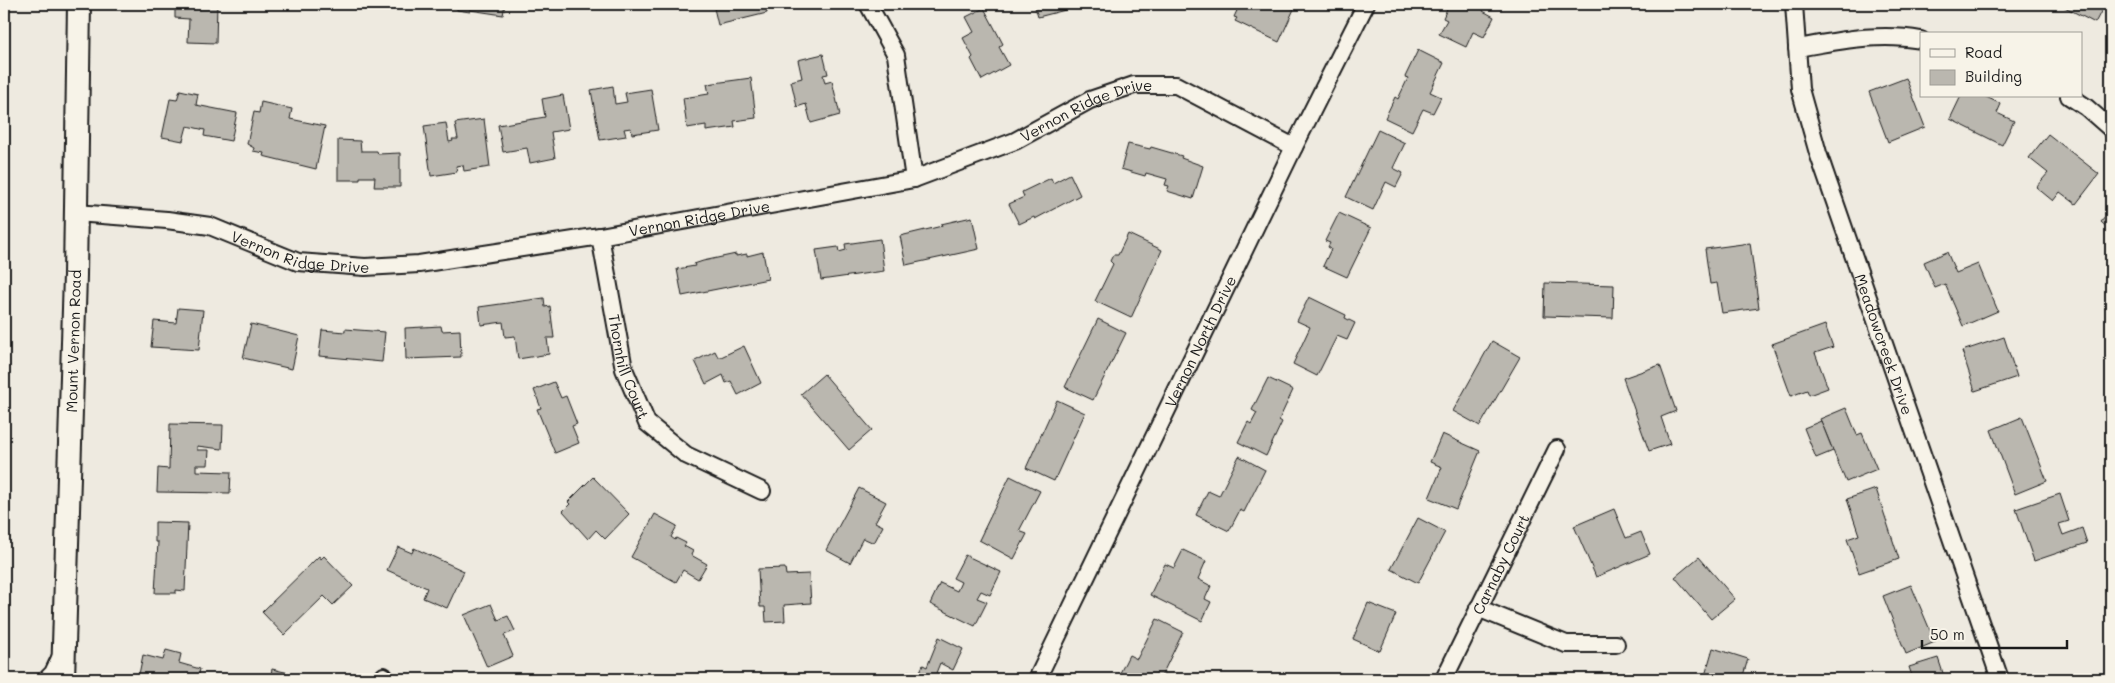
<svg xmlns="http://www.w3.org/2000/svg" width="2115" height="683" viewBox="0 0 2115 683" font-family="Mali,sans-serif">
	<rect width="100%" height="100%" fill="#eeeae0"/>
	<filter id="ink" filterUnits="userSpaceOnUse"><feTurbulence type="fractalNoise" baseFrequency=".02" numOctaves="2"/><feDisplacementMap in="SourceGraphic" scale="10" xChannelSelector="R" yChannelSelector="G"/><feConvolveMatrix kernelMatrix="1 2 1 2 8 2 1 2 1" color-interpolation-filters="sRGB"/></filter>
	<g filter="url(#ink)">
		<g fill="#bab7af" stroke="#1c1c1c">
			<polygon points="175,4 217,4 216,43 188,42 189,19 175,18"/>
			<polygon points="438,4 505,4 503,15 470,10 470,12 457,10 457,8"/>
			<polygon points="713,4 765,4 767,13 718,25"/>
			<polygon points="1034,4 1103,4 1086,8 1085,5 1038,17"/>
			<polygon points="1240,4 1283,4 1294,9 1279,42 1235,21 1237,18 1234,17"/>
			<polygon points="1449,4 1487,4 1483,11 1494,17 1484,37 1473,32 1466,47 1439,34 1447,20 1443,18"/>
			<polygon points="2059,4 2105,4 2095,23"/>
			<polygon points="984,8 1003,44 999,47 1009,65 982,80 971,59 973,57 963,38 974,32 966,17"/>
			<polygon points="1418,50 1444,63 1430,92 1441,97 1433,113 1423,109 1412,131 1385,118 1395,97 1398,99 1408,78 1405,77"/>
			<polygon points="823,54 828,74 823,75 825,83 832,81 840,115 811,123 806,104 797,107 791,81 802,78 798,60"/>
			<polygon points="751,78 756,118 734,121 735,127 706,131 706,125 687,128 683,98 709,94 707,84"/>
			<polygon points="1906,78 1925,127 1888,142 1869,92"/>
			<polygon points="613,86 615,104 627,102 625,93 651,89 658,130 632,134 631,128 624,129 626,136 600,140 591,90"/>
			<polygon points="180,90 198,94 196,105 237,113 231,141 204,136 205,130 187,126 183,141 162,137 170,99 177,100"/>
			<polygon points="563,95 569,129 551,132 555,158 530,163 527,148 503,152 498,125 545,117 542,99"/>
			<polygon points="1961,96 1984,96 2001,104 1997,113 2014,121 2002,145 1950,119"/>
			<polygon points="261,102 292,109 290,119 325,126 316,169 263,156 264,153 253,151 254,148 247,144 254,112 259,113"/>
			<polygon points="484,119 490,167 464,171 463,165 456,166 457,172 431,176 424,126 446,123 449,142 453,141 452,139 458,139 455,123"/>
			<polygon points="1378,130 1405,143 1393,168 1403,173 1396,187 1386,182 1373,210 1346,197"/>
			<polygon points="2048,134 2099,174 2076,204 2060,192 2053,201 2036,187 2048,173 2029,158"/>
			<polygon points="338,140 360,141 361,151 377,151 378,154 400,153 400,187 374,187 375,177 360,177 360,180 338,180"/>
			<polygon points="1128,144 1150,149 1151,147 1182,156 1181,158 1203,166 1193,199 1167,191 1169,186 1165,185 1167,179 1146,173 1145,176 1121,169"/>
			<polygon points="1070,174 1080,195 1035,219 1034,217 1019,224 1009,204 1024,197 1022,192 1051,178 1053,183"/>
			<polygon points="2111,210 2111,231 2101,222"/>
			<polygon points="1339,213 1371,228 1347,277 1323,266 1331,249 1328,247 1330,243 1325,241"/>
			<polygon points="972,217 979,249 906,265 900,236 942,226 941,224"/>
			<polygon points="1128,234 1162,250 1131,318 1095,301 1113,264 1110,261 1113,255 1118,255"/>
			<polygon points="880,239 884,271 821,280 816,250 838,247 839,252 846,250 845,244"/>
			<polygon points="1750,243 1759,308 1722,313 1717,283 1710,284 1705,249"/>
			<polygon points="763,252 768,279 682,296 677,269 695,266 694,264 703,261 736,254 736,256 747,254 747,256"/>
			<polygon points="1947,252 1956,273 1978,264 1998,311 1963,326 1945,284 1935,288 1924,262"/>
			<polygon points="1545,283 1614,285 1613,318 1544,316"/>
			<polygon points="1309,297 1346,315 1345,318 1355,323 1347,340 1337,336 1317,376 1293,364 1310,327 1297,321"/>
			<polygon points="544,298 545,307 550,306 554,338 547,338 549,354 518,359 515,336 505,337 503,322 481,325 479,307"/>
			<polygon points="178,308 203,310 199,350 151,347 154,321 176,323"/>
			<polygon points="1098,319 1126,333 1093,400 1065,387"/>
			<polygon points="251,324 299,336 292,369 243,358"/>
			<polygon points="1825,325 1833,347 1815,353 1828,388 1809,395 1807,390 1791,396 1772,344"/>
			<polygon points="441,326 442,331 460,330 461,357 406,359 405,328"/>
			<polygon points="345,329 385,332 382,362 319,356 322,330 345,332"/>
			<polygon points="2004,337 2017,377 1975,391 1962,351"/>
			<polygon points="1492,341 1520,357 1480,426 1453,411"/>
			<polygon points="744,346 761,383 738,395 731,381 726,383 723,375 706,384 695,361 715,351 718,357 721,357"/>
			<polygon points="1660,365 1676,411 1661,417 1670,444 1649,451 1623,378"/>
			<polygon points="824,374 872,430 849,450 801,394"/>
			<polygon points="1268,378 1293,390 1279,420 1282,422 1266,456 1238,442 1248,422 1251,424 1257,413 1252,410"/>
			<polygon points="554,382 561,398 566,396 577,424 572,426 579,443 555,453 537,409 541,408 534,390"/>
			<polygon points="1057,400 1085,413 1054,481 1026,468"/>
			<polygon points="1846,408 1857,435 1862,433 1877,469 1846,482 1820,419"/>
			<polygon points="2022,417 2047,481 2015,494 1991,430"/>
			<polygon points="1821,421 1833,451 1816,458 1804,428"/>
			<polygon points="170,424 223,425 222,449 197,446 197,450 209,450 208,465 196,465 196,471 231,472 230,493 157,492 158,468 169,469"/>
			<polygon points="1442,434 1480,451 1456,509 1429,498 1442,467 1430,462"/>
			<polygon points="1239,456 1265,470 1244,512 1240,510 1229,531 1196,515 1208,491 1219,496"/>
			<polygon points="1010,476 1040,491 1019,531 1027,534 1014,559 979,540"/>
			<polygon points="593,477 629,514 605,539 596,530 588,539 563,511 570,504 568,502"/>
			<polygon points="859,488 886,502 875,522 883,526 874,543 863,538 850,563 826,550"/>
			<polygon points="1876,489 1899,559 1859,573 1847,539 1859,535 1847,499"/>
			<polygon points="2060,494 2069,521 2059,524 2063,535 2082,528 2087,543 2034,561 2016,509"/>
			<polygon points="1614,509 1626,538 1641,532 1650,554 1596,577 1574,526"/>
			<polygon points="655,514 677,526 671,537 675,540 676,538 686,543 684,546 693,551 691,555 707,564 698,579 683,570 676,582 631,557"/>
			<polygon points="1418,518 1445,532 1418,583 1391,569"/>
			<polygon points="155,522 188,523 185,591 176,590 176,593 155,593 158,542 155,542"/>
			<polygon points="398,547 412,553 414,548 464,571 447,608 423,598 427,588 387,570"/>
			<polygon points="1183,550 1206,561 1198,579 1211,586 1205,599 1211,602 1202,621 1150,595 1165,564 1174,568"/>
			<polygon points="965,555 1001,572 990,595 981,591 977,598 987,602 975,626 930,604 940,583 957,591 961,582 953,578"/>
			<polygon points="319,556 321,559 324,556 353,586 333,605 324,596 284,635 262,612"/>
			<polygon points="1699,557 1735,599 1711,619 1675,577"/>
			<polygon points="785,568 786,575 809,574 811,603 784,605 785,621 766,622 765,607 760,607 758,569"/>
			<polygon points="1911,585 1935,642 1906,654 1883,596"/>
			<polygon points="1368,603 1396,614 1380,651 1353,639"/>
			<polygon points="491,604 498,620 508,616 515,631 504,635 513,656 487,667 464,615"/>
			<polygon points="1157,619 1183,632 1160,679 1117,679 1129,655 1137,659"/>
			<polygon points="939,637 963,649 953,670 940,663 936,673 949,679 904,679 908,671 918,676 923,665 927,667"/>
			<polygon points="1713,648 1748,659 1742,679 1704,679"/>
			<polygon points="166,650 181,654 179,663 200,669 198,679 138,679 143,655 163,660"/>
			<polygon points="1938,658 1945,679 1913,679 1909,667"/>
			<polygon points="272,669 289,673 287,679 270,679"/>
			<polygon points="1529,673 1542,679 1525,679"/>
			<polygon points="240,675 261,679 239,679"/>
		</g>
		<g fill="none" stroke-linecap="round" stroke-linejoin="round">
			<g stroke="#1c1c1c" stroke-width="20">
				<g id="minor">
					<polyline points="868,4 896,55 914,179"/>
					<path id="s1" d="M1794,4L1800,89L1818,153L2000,679"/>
					<path d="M1797,48C1838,41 1879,32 1921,40"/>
					<polyline points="2069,96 2086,107 2111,129"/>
					<path id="s2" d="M76,213L167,220L210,226L298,262L365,267L419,264L600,236L914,179L1015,141L1090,100L1134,85H1176L1294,147"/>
					<path id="s3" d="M600,236L624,369L647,423L686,455L762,491"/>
					<polyline points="1478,608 1566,644 1616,644"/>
					<polyline points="47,679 53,673 61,656"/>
					<polyline points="383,679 384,676"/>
					<path id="s4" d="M1037,679L1294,147L1366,4"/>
					<path id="s5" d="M1444,679L1557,449"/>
				</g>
			</g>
			<g stroke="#1c1c1c" stroke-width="26">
				<g id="secondary">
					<path id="s6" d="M63,679L75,275L79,4"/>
				</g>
			</g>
			<use href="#minor" stroke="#f7f3e8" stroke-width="16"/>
			<use href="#secondary" stroke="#f7f3e8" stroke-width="22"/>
		</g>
	</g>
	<g text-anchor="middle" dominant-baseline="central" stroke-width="4" stroke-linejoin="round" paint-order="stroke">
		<g font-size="15" fill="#1c1c1c" stroke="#f7f3e8">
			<text stroke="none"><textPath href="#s2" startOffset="1040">Vernon Ridge Drive</textPath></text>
			<text stroke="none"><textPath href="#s2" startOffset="635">Vernon Ridge Drive</textPath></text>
			<text stroke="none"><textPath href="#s2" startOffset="230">Vernon Ridge Drive</textPath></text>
			<text stroke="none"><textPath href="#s4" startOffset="375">Vernon North Drive</textPath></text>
			<text stroke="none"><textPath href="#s6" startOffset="338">Mount Vernon Road</textPath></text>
			<text stroke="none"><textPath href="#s1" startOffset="354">Meadowcreek Drive</textPath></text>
			<text stroke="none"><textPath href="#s3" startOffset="134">Thornhill Court</textPath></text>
			<text stroke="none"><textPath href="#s5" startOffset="128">Carnaby Court</textPath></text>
		</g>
	</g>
	<rect width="2115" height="683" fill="none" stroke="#f7f3e8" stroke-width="20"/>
	<rect x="10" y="10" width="2095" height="663" fill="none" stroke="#1c1c1c" stroke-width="2" filter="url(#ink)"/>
	<rect x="1920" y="32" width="162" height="65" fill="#f7f3e8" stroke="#9f9d96"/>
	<rect x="1930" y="49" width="25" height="8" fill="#f7f3e8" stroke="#9f9d96"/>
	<text x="1965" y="58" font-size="15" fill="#1c1c1c">Road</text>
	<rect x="1930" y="70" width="25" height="15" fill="#bab7af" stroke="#9f9d96"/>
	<text x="1965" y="82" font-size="15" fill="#1c1c1c">Building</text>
	<path d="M1922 640v8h145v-8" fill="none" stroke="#1c1c1c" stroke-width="2.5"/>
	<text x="1930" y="640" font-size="15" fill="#1c1c1c" stroke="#f7f3e8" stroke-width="4" paint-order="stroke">50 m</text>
</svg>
